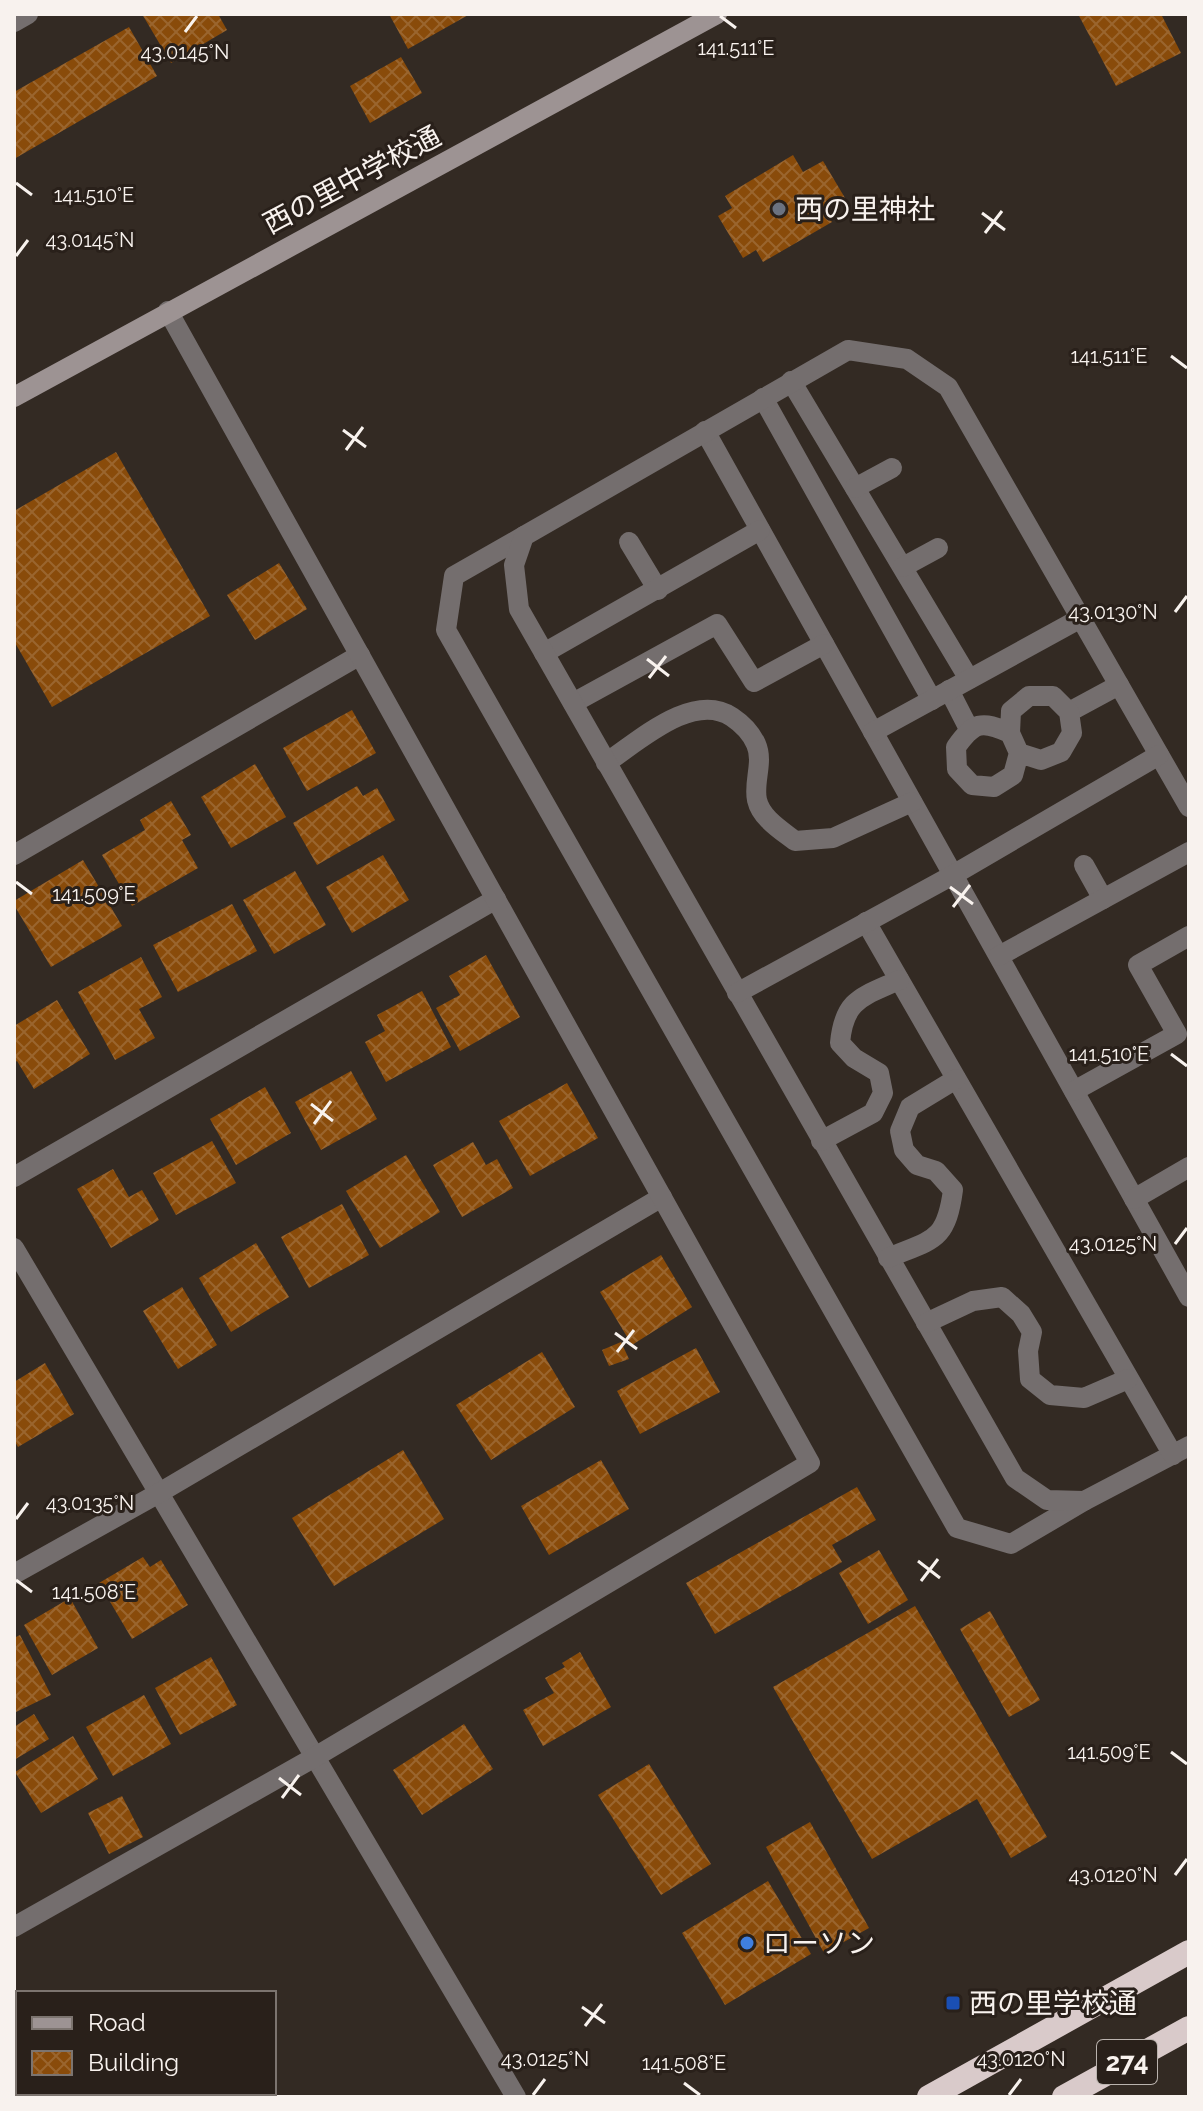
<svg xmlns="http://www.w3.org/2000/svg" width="1203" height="2111" viewBox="0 0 1203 2111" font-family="Raleway,'Noto Sans JP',sans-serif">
	<defs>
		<pattern id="building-cross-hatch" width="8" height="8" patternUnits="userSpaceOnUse" patternTransform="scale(2)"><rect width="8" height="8" fill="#894b0a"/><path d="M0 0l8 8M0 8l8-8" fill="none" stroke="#9a652e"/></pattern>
	</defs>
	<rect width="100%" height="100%" fill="#332a23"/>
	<g fill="url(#building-cross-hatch)">
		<polygon points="142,14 218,14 227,30 171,63"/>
		<polygon points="389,14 470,14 408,49"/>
		<polygon points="1078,14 1161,14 1181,53 1116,86"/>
		<polygon points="129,27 157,76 14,159 14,92"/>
		<polygon points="401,57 422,93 370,123 350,86"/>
		<polygon points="793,155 803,172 823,161 845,198 825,210 832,222 763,262 756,250 743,258 718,216 732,208 725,196"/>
		<polygon points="116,452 210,616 52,707 14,641 14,511"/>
		<polygon points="279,563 307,609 255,640 227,595"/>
		<polygon points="352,710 376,753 307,791 283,748"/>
		<polygon points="255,764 286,817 231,848 201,797"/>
		<polygon points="357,786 363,796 377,788 395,820 317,865 293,823"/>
		<polygon points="171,801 191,835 182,840 198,868 132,906 102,855 145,830 140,820"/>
		<polygon points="383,855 409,900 352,933 326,887"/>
		<polygon points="83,860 122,926 51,967 14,905 14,901"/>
		<polygon points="295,871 326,925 274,954 243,900"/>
		<polygon points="232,904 257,951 178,992 153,945"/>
		<polygon points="486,955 520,1017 460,1051 436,1008 460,995 449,976"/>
		<polygon points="141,957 162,997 139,1009 155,1038 115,1060 78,992"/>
		<polygon points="422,991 451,1047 386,1082 365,1042 385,1031 377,1015"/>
		<polygon points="57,1000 90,1054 34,1089 17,1061 14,1063 14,1026"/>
		<polygon points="351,1071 377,1119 321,1150 295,1102"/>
		<polygon points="567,1083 598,1138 530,1176 499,1121"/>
		<polygon points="265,1087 291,1133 236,1165 210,1119"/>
		<polygon points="212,1141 236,1183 176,1215 153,1173"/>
		<polygon points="473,1142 486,1165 497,1159 513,1188 462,1217 433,1165"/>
		<polygon points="406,1155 440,1212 380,1248 346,1191"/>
		<polygon points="113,1169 129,1197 142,1190 159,1220 111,1248 77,1189"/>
		<polygon points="342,1204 369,1255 309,1288 281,1237"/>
		<polygon points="256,1243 289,1297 231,1332 199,1278"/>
		<polygon points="661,1255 692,1307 632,1345 600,1292"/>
		<polygon points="182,1287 217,1345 178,1369 143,1311"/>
		<polygon points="621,1342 629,1359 609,1366 602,1350"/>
		<polygon points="696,1348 720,1392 640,1434 617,1391"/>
		<polygon points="542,1352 575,1407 491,1460 456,1405"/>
		<polygon points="45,1363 74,1414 18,1447 14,1440 14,1382"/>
		<polygon points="403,1450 444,1519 334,1586 292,1518"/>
		<polygon points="601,1460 629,1509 549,1555 521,1506"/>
		<polygon points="857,1487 876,1520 832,1545 842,1562 715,1634 686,1583"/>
		<polygon points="879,1550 908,1600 868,1624 839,1573"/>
		<polygon points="143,1557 150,1567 161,1560 188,1605 132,1639 99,1583"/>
		<polygon points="70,1598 98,1648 52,1675 24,1625"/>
		<polygon points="915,1606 1047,1837 1011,1858 977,1799 872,1859 773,1687"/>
		<polygon points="990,1611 1040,1700 1009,1717 960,1629"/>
		<polygon points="20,1635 51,1695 14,1713 14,1638"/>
		<polygon points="580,1652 611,1707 543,1746 523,1710 554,1693 545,1678 565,1667 562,1663"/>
		<polygon points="211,1657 237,1705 180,1735 155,1688"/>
		<polygon points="144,1695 171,1744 113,1776 86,1727"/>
		<polygon points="34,1714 49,1739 14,1760 14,1727"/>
		<polygon points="464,1724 493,1769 422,1815 393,1770"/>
		<polygon points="73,1736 98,1779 41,1813 15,1772"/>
		<polygon points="649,1764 711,1864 661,1895 598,1795"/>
		<polygon points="122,1796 143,1837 109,1854 88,1813"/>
		<polygon points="810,1822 869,1928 824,1953 766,1847"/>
		<polygon points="768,1881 811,1954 725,2005 682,1933"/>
	</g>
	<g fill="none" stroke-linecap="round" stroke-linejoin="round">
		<g stroke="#746e6e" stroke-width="20">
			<polyline points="791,381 969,679"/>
			<polyline points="763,398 932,700"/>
			<polyline points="705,431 1189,1297"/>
			<polyline points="855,488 892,468"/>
			<polyline points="524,536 454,576 446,630 957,1528 1011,1544 1084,1501"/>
			<polyline points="629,542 658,590"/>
			<polyline points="903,567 938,548"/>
			<polyline points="544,653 760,530"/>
			<polyline points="949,690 969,729"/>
			<polyline points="573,703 717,624 754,682 824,644"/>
			<polyline points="1069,712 1119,685"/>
			<polyline points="873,732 1081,618"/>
			<path d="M1010,733L1011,711L1029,696H1053L1069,712L1072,733L1061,752L1041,760L1019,753L1010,733C981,720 974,722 956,747L957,769L972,785L994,787L1013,775L1019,753"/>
			<path d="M606,763C639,741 693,691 732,717C741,723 751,733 756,744C764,762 753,782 757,800C761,818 781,830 795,841L833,838L912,802"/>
			<polyline points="1189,807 948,387 907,359 848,350 524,536 514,565 519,609 1015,1478 1047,1500 1084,1501 1189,1446"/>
			<polyline points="1084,865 1103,899"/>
			<polyline points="866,922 1173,1455"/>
			<polyline points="999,956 1189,852"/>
			<polyline points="737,993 953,875 1159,755"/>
			<polyline points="1074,1091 1177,1034 1138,965 1189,936"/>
			<path d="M821,1141L873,1113L883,1093L879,1073L854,1058L840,1043C844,999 862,997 899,980"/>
			<polyline points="1134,1199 1189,1167"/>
			<path d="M888,1258C933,1239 946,1242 953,1190L936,1171L917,1165L904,1150L900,1131L910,1107L956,1079"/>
			<polyline points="926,1323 973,1301 1002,1297 1021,1314 1032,1332 1028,1351 1030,1379 1050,1395 1084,1398 1128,1379"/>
		</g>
		<g stroke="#746e6e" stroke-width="20">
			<polyline points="14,22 28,14"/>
			<polyline points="14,855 360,655"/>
			<polyline points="14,1177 496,899"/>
			<polyline points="14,1248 516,2097"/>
			<polyline points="14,1574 159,1493 662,1197"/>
			<polyline points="14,1927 315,1757 810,1463 168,311"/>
		</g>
		<polyline stroke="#9d9393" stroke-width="20" points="14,397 717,14"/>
		<g stroke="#d9caca" stroke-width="24">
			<polyline points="929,2097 1189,1952"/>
			<polyline points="1064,2097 1189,2028"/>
		</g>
	</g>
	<path fill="none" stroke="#f8f2ee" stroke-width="3" d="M720,16L736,28M185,32L197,16M16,183L32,195M982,213L1005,230M985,233L1002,211M16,256L28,240M1171,356L1187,368M343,430L366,447M346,450L363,427M1175,612L1187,596M647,659L669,676M649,678L666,656M16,882L32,894M950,887L973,904M953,907L970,885M1171,1054L1187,1066M311,1104L333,1121M314,1124L331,1101M1175,1244L1187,1228M615,1333L637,1349M617,1352L634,1330M16,1519L28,1503M918,1561L940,1578M16,1580L32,1592M921,1581L938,1559M1171,1752L1187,1764M279,1778L301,1795M282,1798L299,1775M1175,1875L1187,1859M582,2007L605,2023M585,2026L602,2004M684,2083L700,2095M533,2095L545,2079M1009,2095L1021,2079"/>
	<circle fill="#6b7280" stroke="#29201a" stroke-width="3" cx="779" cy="209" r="8"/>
	<circle fill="#3f7fe0" stroke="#29201a" stroke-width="3" cx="747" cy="1943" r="8"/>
	<rect fill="#1a4fb4" stroke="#29201a" stroke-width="3" x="945" y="1995" width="16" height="16" rx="4"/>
	<g text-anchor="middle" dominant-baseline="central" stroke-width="6" stroke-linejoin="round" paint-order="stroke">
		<rect fill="#29201a" stroke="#bab3ae" stroke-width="2" x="1097" y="2040" width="60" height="44" rx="6"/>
		<g font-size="26" font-weight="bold" fill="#f8f2ee">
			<text x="1127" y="2062">274</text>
		</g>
		<g font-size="28" fill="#f8f2ee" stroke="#29201a">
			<text transform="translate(352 180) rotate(-28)">西の里中学校通</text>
		</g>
		<g font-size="28" fill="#f8f2ee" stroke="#29201a" text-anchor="start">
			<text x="795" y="209">西の里神社</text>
			<text x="763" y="1943">ローソン</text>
			<text x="969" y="2003">西の里学校通</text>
		</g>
	</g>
	<g font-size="20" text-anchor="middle" fill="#f8f2ee" stroke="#29201a" stroke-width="6" stroke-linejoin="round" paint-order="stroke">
		<text x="736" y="55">141.511°E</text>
		<text x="185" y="59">43.0145°N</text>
		<text x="94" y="202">141.510°E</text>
		<text x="90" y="247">43.0145°N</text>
		<text x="1109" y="363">141.511°E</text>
		<text x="1113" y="619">43.0130°N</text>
		<text x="94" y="901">141.509°E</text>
		<text x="1109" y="1061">141.510°E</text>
		<text x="1113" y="1251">43.0125°N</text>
		<text x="90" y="1510">43.0135°N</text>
		<text x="94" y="1599">141.508°E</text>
		<text x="1109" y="1759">141.509°E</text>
		<text x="1113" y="1882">43.0120°N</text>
		<text x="545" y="2066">43.0125°N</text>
		<text x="1021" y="2066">43.0120°N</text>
		<text x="684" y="2070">141.508°E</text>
	</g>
	<rect width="1203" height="2111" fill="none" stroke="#f8f2ee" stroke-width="32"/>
	<rect x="16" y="1991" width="260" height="104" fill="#29201a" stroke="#7c746f" stroke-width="2"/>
	<rect x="32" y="2017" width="40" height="12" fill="#9d9393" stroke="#7c746f" stroke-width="2"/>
	<text x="88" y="2031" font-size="24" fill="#f8f2ee">Road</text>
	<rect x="32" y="2051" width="40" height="24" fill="url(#building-cross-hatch)" stroke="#7c746f" stroke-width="2"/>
	<text x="88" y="2071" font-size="24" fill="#f8f2ee">Building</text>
</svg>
